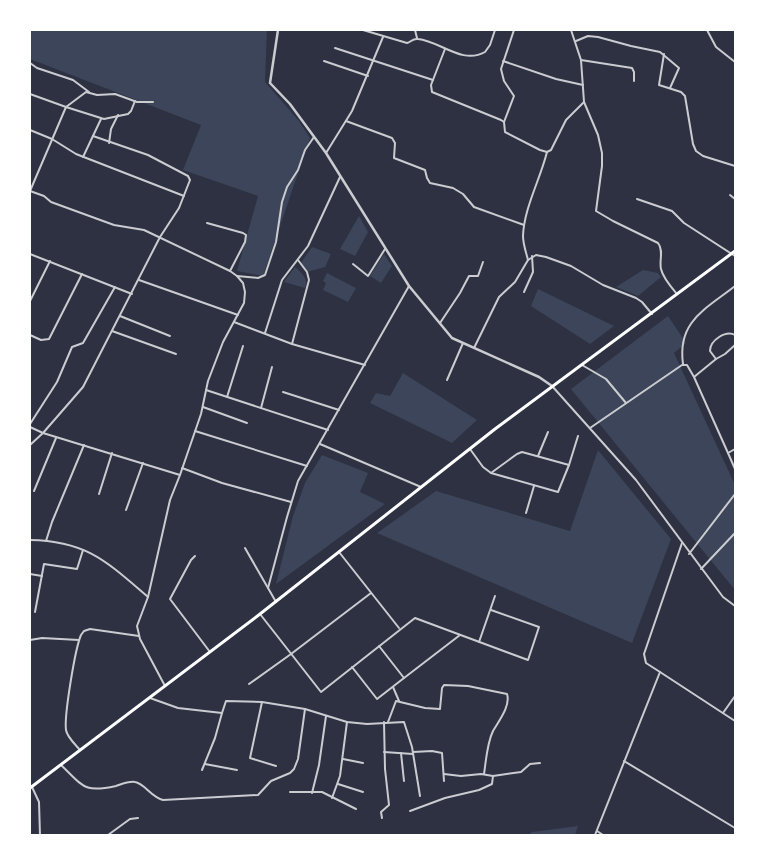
<svg xmlns="http://www.w3.org/2000/svg" width="765" height="865" viewBox="0 0 765 865" font-family="'PT Sans Narrow',sans-serif">
	<rect width="100%" height="100%" fill="#2d3142"/>
	<g fill="#3c4559">
		<polygon points="30,30 267,30 265,82 299,121 310,138 263,276 237,271 258,196 183,170 201,125 30,59"/>
		<polygon points="359,216 368,232 355,256 340,249"/>
		<polygon points="312,247 331,254 325,267 307,272 300,264"/>
		<polygon points="384,254 392,266 381,283 370,276"/>
		<path d="M295,267C302,273 309,279 305,288L284,282Z"/>
		<polygon points="643,270 658,273 661,277 638,296 616,287"/>
		<polygon points="327,273 356,288 348,302 323,290 326,283 323,281"/>
		<polygon points="538,289 614,326 590,344 531,306"/>
		<polygon points="668,316 686,343 674,353 735,485 735,590 571,389"/>
		<polygon points="403,373 477,420 452,443 370,403 376,393 390,396"/>
		<polygon points="598,450 671,539 632,643 377,533 436,491 570,531"/>
		<polygon points="322,455 368,473 360,492 385,504 276,584 293,516 305,483"/>
		<polygon points="578,826 575,835 529,835 532,832"/>
	</g>
	<g fill="none" stroke-linecap="round" stroke-linejoin="round">
		<g stroke="#caccd0" stroke-width="2">
			<path d="M363,30L407,43C411,42 413,38 418,39C440,41 462,65 485,52L490,45L495,30"/>
			<polyline points="415,30 417,38"/>
			<path d="M571,30L581,60L584,102L598,135L602,153V166L596,211L613,221L658,243C664,251 659,260 661,269C663,278 671,287 677,294"/>
			<polyline points="707,30 716,47 735,62"/>
			<polyline points="576,41 588,36 598,37 631,46 660,52 679,68 670,88"/>
			<polyline points="335,48 433,80"/>
			<polyline points="445,49 431,85 432,92 501,120 504,122 505,132 540,150 547,152 551,150 566,120 584,102"/>
			<polyline points="664,54 659,85 681,92 685,96 693,144 696,151 703,156 735,166"/>
			<polyline points="581,60 632,68 634,72 634,81"/>
			<polyline points="324,61 368,76"/>
			<polyline points="503,61 556,79 583,85"/>
			<polyline points="30,63 37,68 73,80 89,92"/>
			<polyline points="30,94 66,107 86,92 97,95 115,94 137,102 153,102"/>
			<polyline points="346,121 392,138 395,143 394,158 425,170 427,178 430,183 453,188 463,194 474,207 524,225"/>
			<polyline points="504,122 514,96 504,81 501,69 514,30"/>
			<polyline points="30,130 52,139 76,154 184,196"/>
			<polyline points="109,143 111,129 118,115"/>
			<polyline points="326,153 352,111 383,37"/>
			<polyline points="83,157 101,119"/>
			<polyline points="30,191 44,196 51,202 114,225 144,230 230,271 237,276 243,283 245,292 244,303 223,342 208,381 201,414 180,475 43,433 83,387 160,237 179,208 190,180 188,176 148,155 93,136"/>
			<polyline points="30,191 66,107 104,119 128,114 131,111 135,101"/>
			<polyline points="730,195 735,199"/>
			<polyline points="637,199 672,211 684,223 735,256"/>
			<polyline points="207,223 243,233 246,235 245,242 230,271"/>
			<polyline points="30,254 132,294"/>
			<path d="M528,260C526,252 523,244 523,236C524,208 540,180 547,152"/>
			<polyline points="353,264 368,276 385,249"/>
			<polyline points="237,276 258,278 265,275 276,242 282,202 287,187 298,170 305,150 314,137"/>
			<polyline points="139,280 238,315"/>
			<polyline points="524,292 533,272 532,256"/>
			<polyline points="30,301 50,261"/>
			<polyline points="120,316 170,336"/>
			<polyline points="234,322 292,344 309,280 307,272 298,260"/>
			<polyline points="440,323 460,293 469,276 478,276 483,262"/>
			<polyline points="112,331 176,354"/>
			<polyline points="265,333 282,280 308,246 340,177"/>
			<polyline points="30,335 41,340 49,339 82,274"/>
			<path d="M735,335C726,330 710,340 710,351L716,359L725,354L735,345"/>
			<polyline points="292,344 365,365"/>
			<polyline points="474,348 499,297 515,282 528,260 536,255 546,257 571,266 603,285 636,298 642,302 652,314"/>
			<polyline points="716,359 694,377 728,453"/>
			<path d="M683,364C677,321 706,309 735,286"/>
			<polyline points="582,365 606,379 626,403"/>
			<polyline points="447,380 463,343"/>
			<polyline points="552,386 636,480 723,597 735,606"/>
			<polyline points="206,390 328,430"/>
			<polyline points="283,392 339,410"/>
			<polyline points="227,397 243,346"/>
			<polyline points="203,407 247,423"/>
			<polyline points="261,408 272,367"/>
			<polyline points="30,424 57,382 72,347 83,343 115,287"/>
			<polyline points="30,427 43,433 30,445"/>
			<polyline points="590,428 682,365 687,365 694,377"/>
			<polyline points="195,431 307,466"/>
			<polyline points="320,444 421,487"/>
			<polyline points="470,449 483,467 491,473 558,492 569,465 578,436"/>
			<polyline points="735,449 728,453 735,469"/>
			<polyline points="538,456 548,432"/>
			<polyline points="182,468 222,483 291,502"/>
			<polyline points="491,473 517,454 522,452 569,465"/>
			<polyline points="34,491 56,438"/>
			<polyline points="99,494 112,453"/>
			<polyline points="126,510 143,463"/>
			<polyline points="526,513 534,486"/>
			<path d="M30,540C87,541 107,562 148,597"/>
			<polyline points="46,541 52,522 84,445"/>
			<polyline points="245,548 268,588"/>
			<polyline points="339,552 399,628"/>
			<polyline points="689,554 735,494"/>
			<polyline points="195,556 191,560 170,599 210,652"/>
			<polyline points="701,569 735,533"/>
			<polyline points="30,574 42,576"/>
			<polyline points="276,602 268,588 287,517 298,481 409,286"/>
			<polyline points="35,612 44,564 77,569 83,550"/>
			<polyline points="260,614 321,692 415,618 528,660 539,627 491,610"/>
			<polyline points="30,640 42,638 79,640"/>
			<polyline points="479,642 495,596"/>
			<polyline points="379,646 404,678 460,635"/>
			<polyline points="352,667 377,699 404,678"/>
			<polyline points="660,672 735,721"/>
			<polyline points="249,684 291,654 371,593"/>
			<polyline points="165,686 140,639 137,626 148,597 170,500 180,475"/>
			<polyline points="393,687 399,701"/>
			<polyline points="150,698 178,708 222,713 226,701 262,702 305,709 347,722 367,724 404,722 412,747 420,796"/>
			<polyline points="262,702 250,758 276,766"/>
			<polyline points="723,713 735,696"/>
			<path d="M388,722L396,701L425,708L440,709L442,688L444,685L468,686L507,694C511,706 498,722 493,731C487,743 486,761 484,774"/>
			<path d="M80,750C75,744 67,737 66,730C64,716 75,649 81,635L84,631L90,629L139,636"/>
			<polyline points="384,752 413,754"/>
			<polyline points="413,752 432,751 442,753 444,781"/>
			<polyline points="401,753 404,781"/>
			<polyline points="343,759 363,763"/>
			<polyline points="624,761 735,828"/>
			<polyline points="205,764 237,770"/>
			<path d="M61,765C84,787 84,793 116,786C122,784 129,781 135,782C144,783 151,797 163,800L258,795L271,781L290,773L294,769L298,759L305,709"/>
			<polyline points="202,770 215,738 222,713"/>
			<polyline points="444,774 461,776 481,774 493,776 521,772 530,764 540,763"/>
			<polyline points="338,784 363,792"/>
			<polyline points="32,787 39,802 40,835"/>
			<polyline points="290,792 322,792 356,809"/>
			<polyline points="312,793 319,765 326,716"/>
			<polyline points="332,798 340,776 347,722"/>
			<polyline points="410,811 445,798 479,790 492,784 493,776"/>
			<polyline points="382,818 381,812 389,805 385,769 384,722"/>
			<polyline points="597,831 603,835"/>
			<polyline points="108,835 130,819 138,818"/>
			<polyline points="595,835 660,672 646,663 644,654 682,543"/>
		</g>
		<polyline stroke="#caccd0" stroke-width="2.5" points="278,30 270,83 290,104 326,153 409,286 452,338 539,377 552,386"/>
		<polyline stroke="#fff" stroke-width="3" points="30,788 260,614 495,429 735,251"/>
	</g>
	<rect width="765" height="865" fill="none" stroke="#ffffff" stroke-width="62"/>
</svg>
